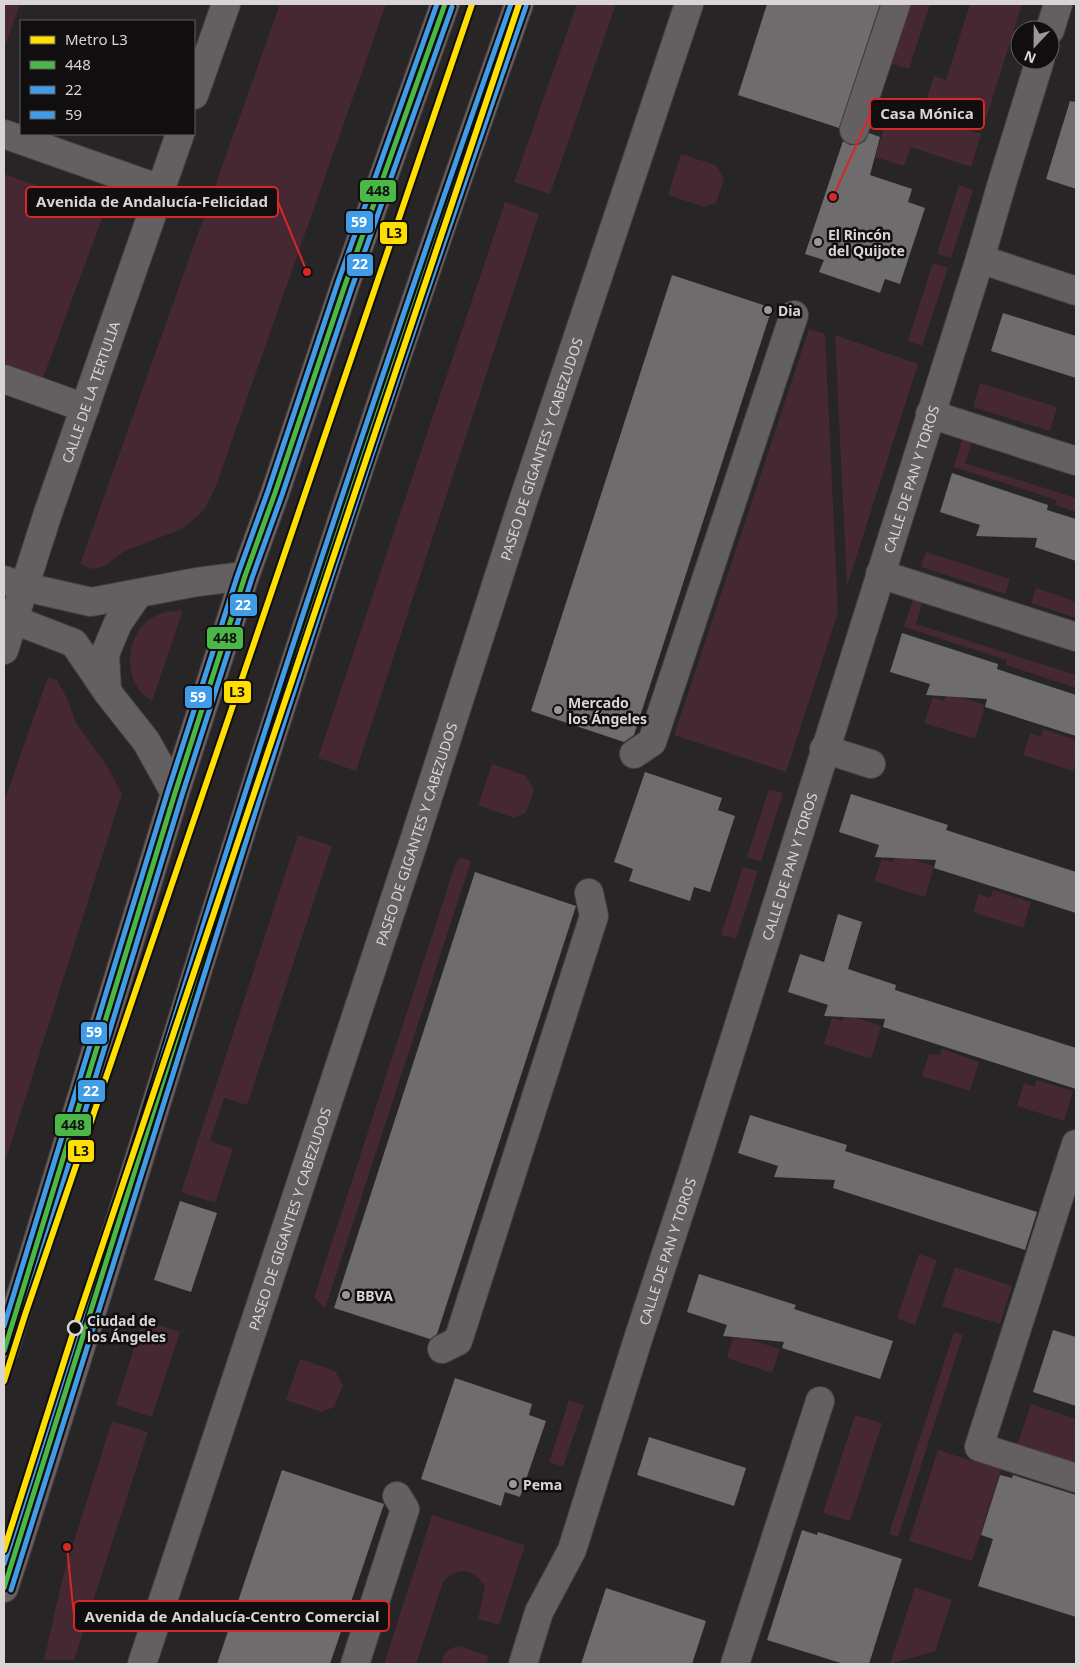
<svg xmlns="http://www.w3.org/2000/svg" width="1080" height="1668" viewBox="0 0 1080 1668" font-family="'Noto Sans',sans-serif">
	<rect width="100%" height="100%" fill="#282526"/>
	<g fill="#452831">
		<polygon points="4,4 20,4 4,49"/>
		<polygon points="280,4 386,4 216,486 204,510 182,529 125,551 103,567 91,569 80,564"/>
		<polygon points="577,4 616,4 550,194 514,182"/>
		<polygon points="910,4 930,4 909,69 892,64"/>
		<polygon points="970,4 1022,4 986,119 926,101 934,76 946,80"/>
		<polygon points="888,115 919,125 922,115 981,134 971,167 911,147 904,166 875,157 878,147 866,143 867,141 879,144"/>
		<polygon points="681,154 716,165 724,179 716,203 704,207 668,195"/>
		<polygon points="4,174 105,210 43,378 4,364"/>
		<polygon points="959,185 973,190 951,258 937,254"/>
		<polygon points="505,202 539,214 356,771 318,758"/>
		<polygon points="933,263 948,268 922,346 908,340"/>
		<polygon points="809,329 825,334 838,612 786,772 674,735"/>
		<polygon points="835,335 918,364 847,586"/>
		<polygon points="980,383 1057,407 1050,431 973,407"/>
		<polygon points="963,436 973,439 965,463 1076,498 1076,512 1055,505 1057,500 954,467"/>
		<polygon points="926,552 1010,579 1005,594 921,567"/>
		<polygon points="1036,588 1076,602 1076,618 1031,603"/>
		<polygon points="914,596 923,600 916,624 1076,675 1076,688 1006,665 1007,660 904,627"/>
		<path d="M183,610L152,701C147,697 141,693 138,688C124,666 129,634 150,619C160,612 172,611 183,610Z"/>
		<polygon points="48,677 57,680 67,698 76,723 107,766 122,794 4,1165 4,802"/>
		<polygon points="947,693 985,705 975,739 924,723 933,697 944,701"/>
		<polygon points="1043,729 1076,740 1076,760 1073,771 1023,755 1030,733 1041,737"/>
		<polygon points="492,764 526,776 534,790 526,813 514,818 478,805"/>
		<polygon points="769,789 783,793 761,862 747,857"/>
		<polygon points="298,835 332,846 247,1105 224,1098 210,1141 233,1149 215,1203 181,1192"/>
		<polygon points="896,854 934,866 925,897 874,881 882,859 893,862"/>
		<polygon points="461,857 471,861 325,1309 314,1297 455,865"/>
		<polygon points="743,867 758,871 736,939 721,935"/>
		<polygon points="993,890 1031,902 1023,928 973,912 979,894 990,898"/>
		<polygon points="845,1014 881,1026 871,1059 824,1044 832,1018 842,1021"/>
		<polygon points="942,1049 979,1062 970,1091 922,1076 929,1054 940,1055"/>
		<polygon points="1037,1080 1073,1091 1064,1121 1017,1106 1024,1083 1034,1087"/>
		<polygon points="919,1254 937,1260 915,1325 897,1318"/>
		<polygon points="955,1267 1012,1286 1000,1324 942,1306"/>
		<polygon points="143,1320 180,1332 152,1417 116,1405"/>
		<polygon points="954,1332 963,1335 898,1537 889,1534"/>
		<polygon points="742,1337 780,1349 772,1373 727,1358 733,1338 741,1339"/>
		<polygon points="300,1359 335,1371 343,1385 334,1407 322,1412 286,1400"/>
		<polygon points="569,1400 584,1405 563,1467 549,1462"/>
		<polygon points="1031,1404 1076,1419 1076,1466 1017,1446"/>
		<polygon points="855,1415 882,1423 850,1521 823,1513"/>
		<polygon points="112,1421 148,1432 74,1660 44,1660 63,1576"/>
		<polygon points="938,1450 1001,1470 972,1561 909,1541"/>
		<path d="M432,1515L525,1545L499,1625L478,1619L485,1585C471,1569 459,1565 443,1582L416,1664H384Z"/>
		<polygon points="915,1587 952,1600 935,1651 890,1664"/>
		<path d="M459,1646L489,1656L486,1664H442C442,1653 448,1648 459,1646Z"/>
	</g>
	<g fill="#6e6c6c">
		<polygon points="767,4 880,4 839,128 738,95"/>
		<polygon points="1070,101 1076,102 1076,189 1046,179"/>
		<polygon points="869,133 880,137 870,175 912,189 908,202 925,208 900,284 885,279 880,293 819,272 824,260 805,254 843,141 850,145 858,145 865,141"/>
		<polygon points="672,275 772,308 634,735 624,742 531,711"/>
		<polygon points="1003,313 1076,336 1076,378 991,351"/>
		<polygon points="952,473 1048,505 1047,510 1076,519 1076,561 1035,547 1037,538 976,536 980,525 940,512"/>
		<polygon points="902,633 998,664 997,669 1076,695 1076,736 985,707 987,699 926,695 930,684 890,672"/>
		<polygon points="645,772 722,798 718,810 735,816 710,892 694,887 690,901 629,881 633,869 614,862"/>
		<polygon points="851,794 948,825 946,830 1076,872 1076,913 934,868 936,860 875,857 879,845 839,832"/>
		<polygon points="475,872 576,906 437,1334 430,1339 334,1308"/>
		<polygon points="838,914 862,922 848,969 896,985 895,990 1076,1048 1076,1089 883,1027 885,1019 824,1016 828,1005 788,992 800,954 824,962"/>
		<polygon points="750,1115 847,1145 845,1151 1037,1212 1025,1250 833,1188 835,1180 774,1177 778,1166 738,1153"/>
		<polygon points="180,1201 217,1213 191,1292 154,1280"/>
		<polygon points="699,1274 796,1305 794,1309 893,1341 880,1379 782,1348 784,1342 723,1336 727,1325 687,1312"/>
		<polygon points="1053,1330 1076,1337 1076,1406 1033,1392"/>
		<polygon points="455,1378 532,1404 529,1415 546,1421 520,1497 505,1492 501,1506 421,1479"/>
		<polygon points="649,1437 746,1468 734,1506 637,1475"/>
		<polygon points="282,1470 384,1504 330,1664 217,1664"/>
		<polygon points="1000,1475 1012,1478 1013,1475 1076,1495 1076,1617 978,1586 993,1539 981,1535"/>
		<polygon points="802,1530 817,1535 818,1532 902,1559 869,1664 844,1664 767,1640"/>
		<polygon points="606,1588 706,1621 692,1664 581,1664"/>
	</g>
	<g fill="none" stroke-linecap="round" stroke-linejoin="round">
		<g stroke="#454243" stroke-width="30">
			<g id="minor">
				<polyline points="1050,30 1058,4"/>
				<polyline points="194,95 226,4"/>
				<polyline points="854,130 896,4"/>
				<polyline points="4,134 160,189"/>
				<polyline points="980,259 1076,291"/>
				<polyline points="4,379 85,408"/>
				<polyline points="930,414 1076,461"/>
				<polyline points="880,574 1076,637"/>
				<polyline points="4,580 25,587 91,602 197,582 245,576"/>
				<polyline points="4,616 74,643 108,693 146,741 175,793"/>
				<path id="s1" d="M4,650L48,513L180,134"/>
				<polyline points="107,691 105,654 118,623 138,594"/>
				<polyline points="824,749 871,764"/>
				<polyline points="634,754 652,742 794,315"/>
				<polyline points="1076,1144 979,1447 1076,1478"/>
				<polyline points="442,1349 458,1341 594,916 589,893"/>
				<path id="s2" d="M142,1664L413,844L523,501L689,4"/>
				<polyline points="355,1664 405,1509 397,1496"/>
				<path id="s3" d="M523,1664L539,1612L572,1550L638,1339L692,1174L980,259L1002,183L1040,60"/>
				<polyline points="735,1664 820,1401"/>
			</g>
		</g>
		<g stroke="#454243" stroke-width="30">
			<g id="major">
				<polyline points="4,1351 175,793 245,576 275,493 345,285 445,4"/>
				<path d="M4,1588C88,1331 165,1071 247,813C333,542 424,272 519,4"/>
			</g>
		</g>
		<use href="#minor" stroke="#646062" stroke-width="28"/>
		<use href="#major" stroke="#695e62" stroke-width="28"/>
		<g stroke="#100e0e" stroke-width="9">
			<g id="bus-1">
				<polyline points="4,1351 175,793 245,576 275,493 345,285 445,4"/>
				<path d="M4,1588C87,1330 165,1071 247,813C333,542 424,272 519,4"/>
			</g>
		</g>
		<g stroke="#100e0e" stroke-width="9">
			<g id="bus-2">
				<polyline points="11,1353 182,795 252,578 282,495 352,287 452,7"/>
				<path d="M11,1590C94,1333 172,1074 254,816C340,544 432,275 526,6"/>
			</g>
		</g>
		<g stroke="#100e0e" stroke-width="9">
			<g id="bus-3">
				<polyline points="4,1326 168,791 238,574 268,491 338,282 437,4"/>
				<path d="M4,1564C85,1313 160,1060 240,809C326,539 417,271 511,4"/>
			</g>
		</g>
		<use href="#bus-1" stroke="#4ab747" stroke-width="5"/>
		<use href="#bus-2" stroke="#409ce6" stroke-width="5"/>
		<use href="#bus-3" stroke="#409ce6" stroke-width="5"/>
		<g stroke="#100e0e" stroke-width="10">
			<g id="metro-1">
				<polyline points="4,1381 25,1315 472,4"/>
				<polyline points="4,1550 74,1330 519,4"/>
			</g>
		</g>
		<use href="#metro-1" stroke="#ffdf00" stroke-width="6"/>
	</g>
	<g fill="#9b9798" stroke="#100e0e" stroke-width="2">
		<circle cx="818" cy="242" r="5"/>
		<circle cx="768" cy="310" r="5"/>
		<circle cx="558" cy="710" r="5"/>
		<circle cx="346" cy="1295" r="5"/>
		<circle cx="513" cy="1484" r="5"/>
	</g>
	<circle fill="#100e0e" stroke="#d9d5d6" stroke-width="2.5" cx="75" cy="1328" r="7"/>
	<g text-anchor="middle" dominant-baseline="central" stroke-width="5" stroke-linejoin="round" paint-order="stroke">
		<g font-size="14" font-weight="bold" fill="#d9d5d6" stroke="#100e0e" text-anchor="start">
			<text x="828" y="234">El Rincón<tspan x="828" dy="16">del Quijote</tspan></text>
			<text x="778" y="310">Dia</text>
			<text x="568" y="702">Mercado<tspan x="568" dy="16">los Ángeles</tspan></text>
			<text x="356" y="1295">BBVA</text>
			<text x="523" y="1484">Pema</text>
		</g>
		<g font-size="14" fill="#d9d5d6" stroke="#100e0e">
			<text stroke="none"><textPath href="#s1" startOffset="272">CALLE DE LA TERTULIA</textPath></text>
			<text stroke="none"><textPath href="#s2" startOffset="1279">PASEO DE GIGANTES Y CABEZUDOS</textPath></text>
			<text stroke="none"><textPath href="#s3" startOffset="1248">CALLE DE PAN Y TOROS</textPath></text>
			<text stroke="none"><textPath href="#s2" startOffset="874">PASEO DE GIGANTES Y CABEZUDOS</textPath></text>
			<text stroke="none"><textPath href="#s3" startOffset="842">CALLE DE PAN Y TOROS</textPath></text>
			<text stroke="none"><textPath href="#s2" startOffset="469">PASEO DE GIGANTES Y CABEZUDOS</textPath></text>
			<text stroke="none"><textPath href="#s3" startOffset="438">CALLE DE PAN Y TOROS</textPath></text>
		</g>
		<g font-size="14" font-weight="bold" fill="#d9d5d6" stroke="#100e0e" text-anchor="start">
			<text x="87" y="1320">Ciudad de<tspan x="87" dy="16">los Ángeles</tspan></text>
		</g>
	</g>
	<path fill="none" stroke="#d62828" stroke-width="2" d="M833 197L870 114M307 272L278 202M67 1547L74 1616"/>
	<g fill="#d62828" stroke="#100e0e" stroke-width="2">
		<circle cx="833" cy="197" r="5"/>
		<circle cx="307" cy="272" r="5"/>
		<circle cx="67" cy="1547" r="5"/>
	</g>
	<g fill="#100e0e" stroke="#d62828" stroke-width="2">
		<rect x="870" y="99" width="114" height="30" rx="5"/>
		<rect x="26" y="187" width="252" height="30" rx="5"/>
		<rect x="74" y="1601" width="315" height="30" rx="5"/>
	</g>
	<g font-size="15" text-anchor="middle" font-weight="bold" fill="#d9d5d6">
		<text x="927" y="119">Casa Mónica</text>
		<text x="152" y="207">Avenida de Andalucía-Felicidad</text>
		<text x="232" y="1622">Avenida de Andalucía-Centro Comercial</text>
	</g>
	<g stroke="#100e0e" stroke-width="2">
		<rect x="359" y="179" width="38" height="24" rx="5" fill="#4ab747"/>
		<rect x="345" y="210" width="29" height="24" rx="5" fill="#409ce6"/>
		<rect x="379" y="221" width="29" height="24" rx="5" fill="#ffdf00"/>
		<rect x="346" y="253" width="28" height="24" rx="5" fill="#409ce6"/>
		<rect x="229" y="593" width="29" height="24" rx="5" fill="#409ce6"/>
		<rect x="206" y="626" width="38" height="24" rx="5" fill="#4ab747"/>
		<rect x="223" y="680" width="29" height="24" rx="5" fill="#ffdf00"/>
		<rect x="184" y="685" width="29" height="24" rx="5" fill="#409ce6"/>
		<rect x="80" y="1021" width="28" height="24" rx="5" fill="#409ce6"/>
		<rect x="77" y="1079" width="29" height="24" rx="5" fill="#409ce6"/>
		<rect x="54" y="1113" width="38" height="24" rx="5" fill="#4ab747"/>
		<rect x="67" y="1139" width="28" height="24" rx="5" fill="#ffdf00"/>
	</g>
	<g font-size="14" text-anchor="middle" font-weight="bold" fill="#fff">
		<text x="359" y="227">59</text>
		<text x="360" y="269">22</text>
		<text x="243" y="610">22</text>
		<text x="198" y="702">59</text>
		<text x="94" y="1037">59</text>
		<text x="91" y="1096">22</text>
	</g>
	<g font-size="14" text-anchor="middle" font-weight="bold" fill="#111">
		<text x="378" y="196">448</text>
		<text x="394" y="238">L3</text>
		<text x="225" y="643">448</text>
		<text x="237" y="697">L3</text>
		<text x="73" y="1130">448</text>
		<text x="81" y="1156">L3</text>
	</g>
	<rect width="1080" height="1668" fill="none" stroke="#d9d5d6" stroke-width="10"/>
	<rect x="20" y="20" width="175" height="115" fill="#100e0e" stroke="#605e5e"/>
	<rect x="30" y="36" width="25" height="8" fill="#ffdf00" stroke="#605e5e"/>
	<text x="65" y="45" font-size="15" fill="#d9d5d6">Metro L3</text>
	<rect x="30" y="61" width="25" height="8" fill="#4ab747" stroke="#605e5e"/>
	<text x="65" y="70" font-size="15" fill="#d9d5d6">448</text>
	<rect x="30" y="86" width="25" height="8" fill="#409ce6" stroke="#605e5e"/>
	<text x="65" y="95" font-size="15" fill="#d9d5d6">22</text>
	<rect x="30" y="111" width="25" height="8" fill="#409ce6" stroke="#605e5e"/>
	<text x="65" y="120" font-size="15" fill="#d9d5d6">59</text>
	<g transform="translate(1035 45) rotate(202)"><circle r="24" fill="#100e0e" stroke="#605e5e"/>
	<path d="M0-4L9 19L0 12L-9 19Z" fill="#9b9798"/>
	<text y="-8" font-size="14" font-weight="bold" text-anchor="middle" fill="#d9d5d6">N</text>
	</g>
</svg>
